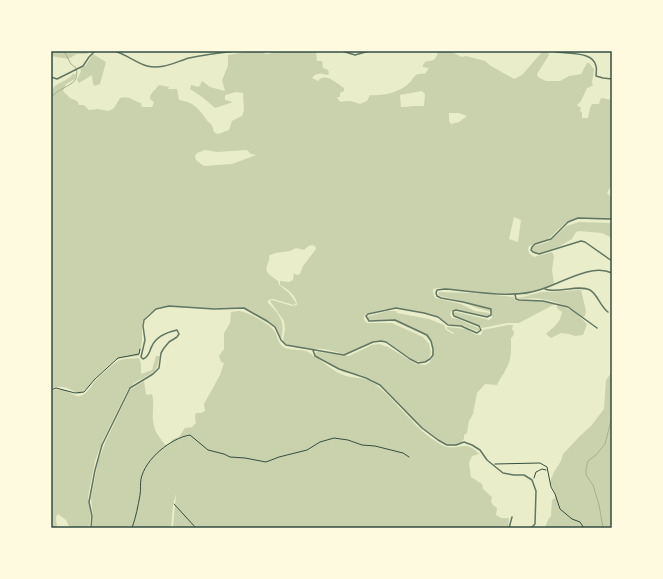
<svg xmlns="http://www.w3.org/2000/svg" width="663" height="579" viewBox="0 0 663 579" font-family="'Work Sans',sans-serif">
	<rect width="100%" height="100%" fill="#e9edc9"/>
	<g fill="#cad2ad" fill-rule="evenodd">
		<polygon points="51,51 89,51 87,54 77,54 68,59 51,56"/>
		<path d="M252,51H263L265,54H269L276,51H316L317,61H322L323,68L328,70L329,73L328,75C322,74 316,72 312,78L318,81C325,72 336,83 344,88V91L340,93V97H337C340,104 342,101 349,101C352,101 357,103 360,104L367,101L370,95C383,96 397,93 407,85C416,78 412,73 425,74L429,68L423,67V65L426,61C433,62 437,59 438,51H450L462,57L466,56L485,61L491,66L514,79L522,75L543,51H547L549,55L537,74L538,77L546,81H560L569,76L581,74L587,63H589L594,69L592,83L593,85L590,87L587,88L581,101L577,105L581,108L580,111L582,113V118H588L590,108L592,104H599L601,98L612,100V178L610,181L611,186L607,193L612,198V220L577,219L565,223L547,240L529,246L528,249L529,253L534,257L552,252L554,256L552,270L554,284L526,295L520,292L513,294L449,290L438,288L433,289V293L435,298L461,304L475,311L489,313V315L488,317L455,310L451,311L450,315L452,318L458,319L478,328L480,330L478,331L464,326L448,324L434,315L405,309H385L366,314L364,316V320L367,323H392L423,337L429,344L431,353L429,358L425,362C406,363 394,340 377,341C370,342 356,350 349,353L344,354C336,352 324,348 316,349C306,349 291,349 283,342L285,329L284,321L270,301L272,300L292,306L297,305C297,296 288,289 280,285V281L289,282L293,280L294,273L297,275L300,274L303,266L316,249L315,246C309,244 308,247 304,250L296,248C288,254 277,250 269,256C270,261 268,261 267,266C264,273 273,277 278,281L279,285L289,293L296,303L294,305L273,299L268,300V303C281,316 285,322 281,340L274,327L244,309L160,307L148,314L142,322V341L139,356L120,358L114,361L96,377L89,386L80,394C76,393 75,391 71,390C65,386 57,386 51,389V90C57,82 68,81 73,74H76L75,79L66,84L63,91L70,98L77,101L79,105H84L89,110L98,109L109,111L114,108L120,98C129,95 133,101 141,103L142,107H152L154,102L150,99V96C152,92 156,89 159,85L169,87L168,89H177L179,100C194,102 198,108 206,119C211,126 212,122 214,132L218,134L229,130L232,121L242,116L244,110L243,93L236,92L225,95V100L233,102L215,108L202,97L190,89L191,85L199,87L202,81L210,87L225,91L222,80L228,66V55ZM422,91L425,94L424,106H412L406,107H401L400,95ZM449,113H459L467,116L459,122L451,124L449,121ZM205,150L217,152L247,150L251,154L256,155L232,164L204,166L196,160L195,156L197,153ZM514,217L521,220L518,242L509,239Z"/>
		<polygon points="93,54 106,62 100,84 95,86 93,84 92,75 79,83 77,80 81,71 80,69 86,65"/>
		<polygon points="579,222 612,223 612,238 602,233 579,231 576,232 572,239 558,247 537,254 532,252 532,248 534,246 548,242 567,226"/>
		<path d="M581,290L586,311L585,316L582,317C565,302 542,296 520,299L517,298C527,297 542,290 548,292Z"/>
		<polygon points="439,292 472,293 514,297 515,300 518,301 538,301 555,304 519,323 507,323 482,328 480,326 454,315 453,313 456,312 489,320 492,318 492,312 477,308 458,300 440,296 438,294"/>
		<path d="M557,304L575,312L587,324L583,335L575,336L569,334L561,333L551,338L546,334C554,326 560,324 562,312L557,308Z"/>
		<path d="M238,311C246,311 271,324 275,332C277,336 278,342 282,346C290,353 306,346 313,356C323,361 331,370 341,374C354,380 363,375 375,384C399,403 414,429 440,444C457,454 464,437 479,454L472,456L469,463L471,477L482,484L483,489L492,497L491,502L493,505L497,508L496,515L501,518H509L508,528H173L176,494L173,504L171,528H92L93,516L91,498L98,462L106,441L130,390L144,381L146,394L148,395L152,394C155,405 151,415 154,426C155,432 161,439 165,445L170,443L173,439L179,437L185,428L192,427L196,423L195,416L196,413H201L205,411L204,404L220,375L224,363L221,362L219,356L224,349V333L230,323L231,312Z"/>
		<path d="M388,311H396L397,313L429,319L444,325L446,330L453,334L454,333L447,329V327L466,329L477,335H481L483,330L508,325H513L512,329L514,332L513,336L511,338C511,348 512,358 507,367C504,374 500,378 497,385L485,384L477,393L473,414L469,421L467,433L464,435V439L459,445L451,446L447,445L434,437L412,420L393,398L373,380L361,375L343,372L323,359L315,356V353L318,352L349,356L372,345L379,344L388,347L416,364L425,365L429,363L432,359L433,346L431,341L424,335L394,321L368,320L367,317L369,316Z"/>
		<path d="M156,356H160L157,367L154,372L134,383L128,389L103,440L95,461L88,497L91,516L89,528H70L66,520L58,514L56,517L57,528H51V411L52,407L51,391C67,385 73,398 80,396C88,394 92,384 97,379C99,376 116,362 118,361C124,358 133,359 139,358L141,364V374L152,370Z"/>
		<polygon points="612,372 612,528 545,528 548,520 551,516 552,500 555,498 555,493 550,482 554,472 561,461 563,454 580,436 591,426 604,409 606,380"/>
	</g>
	<g fill="none" stroke-linecap="round" stroke-linejoin="round">
		<g stroke="#a3b18a" stroke-width="1">
			<path d="M51,98C60,84 81,88 76,68L71,64L64,51"/>
			<polyline points="603,528 599,505 593,485 586,475 586,469 588,461 596,455 605,444 612,417"/>
		</g>
		<g stroke="#344e41" stroke-width="1">
			<polyline points="51,390 56,388 75,393 84,392 95,379 118,358 139,354 140,349"/>
			<polyline points="495,464 540,463 547,467 551,487 555,494 560,509 572,519 580,522 584,528"/>
			<polyline points="534,478 536,472 542,469 546,470"/>
			<polyline points="174,504 196,528"/>
			<path d="M132,528C136,517 138,506 140,495C141,489 140,484 141,479C145,459 171,438 190,435L208,450L224,454L230,457L245,458L266,462L279,457L307,450L320,442L334,438L348,440L362,445L375,446L403,453L409,457"/>
		</g>
		<g stroke="#617663" stroke-width="1.5">
			<path d="M114,51C126,54 136,63 147,66C162,70 175,62 189,58C204,55 219,53 235,51"/>
			<polyline points="342,51 355,55 369,51"/>
			<path d="M553,51C565,55 593,50 596,66C597,69 596,73 596,76L603,78L612,79"/>
			<polyline points="51,77 57,79 83,66 89,57 95,51"/>
			<polyline points="612,219 578,218 568,222 551,239 535,244 532,247 531,250 533,252 539,254 581,241 585,242 612,261"/>
			<path d="M545,289C556,294 579,284 590,290C598,295 600,306 608,312"/>
			<polyline points="515,294 516,299 519,300 543,301 568,307 597,328"/>
			<polyline points="313,350 315,356 339,369 366,378 380,385 422,428 438,440 447,445 456,445 464,442 472,445 480,450 487,460 503,473 514,475 524,475 532,480 536,491 535,524 531,528"/>
			<path d="M91,528L92,516L89,502L95,470L102,445L130,388L153,374L159,368L161,353L164,348L169,342L177,337L179,334L177,330C168,332 156,337 152,346C149,351 150,356 143,359L141,357L145,340L143,326L144,320L156,309L169,306L214,309L244,308L267,321L275,327L281,340L286,345L344,355L373,342L381,341L386,342L410,359L418,363L425,362L430,359L433,355V349L431,341L427,335L395,320L369,321L366,316L368,314L396,308L424,313L438,317L448,325L461,326L477,333L481,330L479,326L454,316L453,314V311L456,310L487,317L491,315V309L463,302L441,298L437,296L436,293L437,290L445,289C474,291 511,299 539,290C561,284 590,263 612,273"/>
			<polyline points="509,528 512,517"/>
		</g>
	</g>
	<rect width="663" height="579" fill="none" stroke="#fefae0" stroke-width="104"/>
	<rect x="52" y="52" width="559" height="475" fill="none" stroke="#344e41" stroke-width="1.5"/>
</svg>
